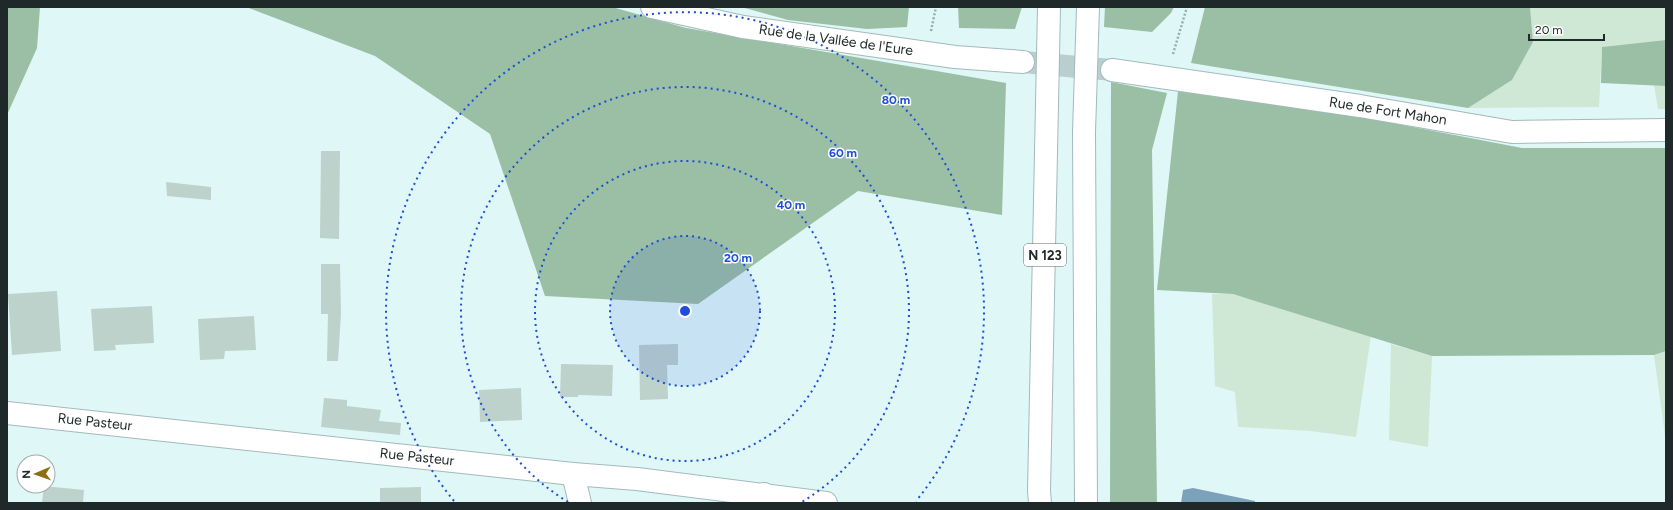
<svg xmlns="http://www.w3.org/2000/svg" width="1673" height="510" viewBox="0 0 1673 510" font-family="Figtree,sans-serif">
	<rect width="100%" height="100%" fill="#dff7f7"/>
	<g fill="#cfe7d5">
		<polygon points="1530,7 1666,7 1666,40 1602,47 1599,107 1468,108 1512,80 1533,42"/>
		<polygon points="1654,85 1666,86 1666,109 1658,109"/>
		<polygon points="1212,294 1233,294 1371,335 1356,437 1311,431 1238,427 1235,392 1215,386"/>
		<polygon points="1391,344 1432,356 1428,447 1389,440"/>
		<polygon points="1666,351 1666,443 1654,355"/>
	</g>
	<g fill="#9abfa4">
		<polygon points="7,7 40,7 37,48 7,115"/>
		<polygon points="246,7 612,7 686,28 1006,83 1002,215 858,191 698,304 545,296 490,134 375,56"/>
		<polygon points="741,7 909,7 907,27 867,29 788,20"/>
		<polygon points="958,7 1022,7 1015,29 959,28"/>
		<polygon points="1105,7 1174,7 1171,13 1152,32 1104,27"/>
		<polygon points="1205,7 1530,7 1533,42 1512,80 1468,108 1191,63"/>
		<polygon points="1666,40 1666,86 1601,83 1602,47"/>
		<polygon points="1111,82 1167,93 1152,150 1157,503 1110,503"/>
		<polygon points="1179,82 1522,148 1666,148 1666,351 1654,355 1432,356 1233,294 1157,290"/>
	</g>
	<polygon fill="#7ea1bb" points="1193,488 1255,501 1255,503 1181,503 1183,490"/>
	<g fill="#bcd2cb">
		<polygon points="321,151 340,151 339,239 320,238"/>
		<polygon points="166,182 211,187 211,200 167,196"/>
		<polygon points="321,264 340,264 341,314 338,361 327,361 328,314 321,314"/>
		<polygon points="57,291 61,351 12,355 8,294"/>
		<polygon points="152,306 154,343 115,345 116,350 94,351 91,309"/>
		<polygon points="254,316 256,350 225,351 224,359 200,360 198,319"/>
		<polygon points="678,344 678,365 667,365 668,399 640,400 639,345"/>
		<polygon points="561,364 613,365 612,396 578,395 578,397 560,397"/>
		<polygon points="521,388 522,420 480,422 479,390"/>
		<polygon points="324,398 347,400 347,406 381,410 379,421 401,423 400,435 321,427"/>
		<polygon points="44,486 84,490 83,503 42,503"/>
		<polygon points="421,487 421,503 380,503 380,488"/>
	</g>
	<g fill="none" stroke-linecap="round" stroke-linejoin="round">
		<polyline stroke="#b9cece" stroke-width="22" stroke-dasharray="22 11" stroke-linecap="butt" points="1023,62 1112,70"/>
		<g stroke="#a3baba" stroke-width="24">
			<g id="minor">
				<polyline points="652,7 743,27 955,57 1023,62"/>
				<polyline points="1112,70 1360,106 1512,132 1666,130"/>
				<polyline points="7,413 573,474 637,479 826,503"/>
				<polyline points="573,474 580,503"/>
			</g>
		</g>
		<g stroke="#a3baba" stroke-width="24">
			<g id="major">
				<polyline points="763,503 764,494"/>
				<polyline points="1040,503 1039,491 1049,7"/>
				<polyline points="1086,503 1084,132 1088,7"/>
			</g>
		</g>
		<g stroke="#99acac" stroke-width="2.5" stroke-dasharray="2 2" stroke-linecap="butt">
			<polyline points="931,31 936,7"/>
			<polyline points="1173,54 1187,7"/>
		</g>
		<use href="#minor" stroke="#fff" stroke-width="22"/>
		<use href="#major" stroke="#fff" stroke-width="22"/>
	</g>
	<circle cx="685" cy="311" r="75" fill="#1d4ed8" fill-opacity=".12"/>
	<g fill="none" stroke="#1d4ed8" stroke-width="2" stroke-dasharray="2 4">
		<circle cx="685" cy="311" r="75"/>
		<circle cx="685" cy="311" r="150"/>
		<path d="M568 502A224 224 0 1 1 802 502"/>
		<path d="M454 501A299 299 0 1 1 916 501"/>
	</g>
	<g text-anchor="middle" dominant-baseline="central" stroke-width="3" stroke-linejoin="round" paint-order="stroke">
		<rect fill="#fefefe" stroke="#636969" stroke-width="1" x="1024" y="244" width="42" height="22" rx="3"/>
		<g font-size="13" font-weight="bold" fill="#202929">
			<text x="1045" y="255">N 123</text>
		</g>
		<g font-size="14" fill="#202929" stroke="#fefefe">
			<text transform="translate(836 40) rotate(8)">Rue de la Vallée de l'Eure</text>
			<text transform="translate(1388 111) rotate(9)">Rue de Fort Mahon</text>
			<text transform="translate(95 422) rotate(6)">Rue Pasteur</text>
			<text transform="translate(417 457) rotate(6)">Rue Pasteur</text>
		</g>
	</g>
	<circle cx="685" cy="311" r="6" fill="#1d4ed8" stroke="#fefefe" stroke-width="2"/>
	<g font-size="12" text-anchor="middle" font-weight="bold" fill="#1d4ed8" stroke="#fefefe" stroke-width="3" stroke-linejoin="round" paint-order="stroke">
		<text x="896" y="104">80 m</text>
		<text x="843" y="157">60 m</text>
		<text x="791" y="209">40 m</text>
		<text x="738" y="262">20 m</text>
	</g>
	<rect width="1673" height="510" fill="none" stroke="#202929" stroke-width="16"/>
	<g transform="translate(36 474) rotate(268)"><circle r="19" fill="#fefefe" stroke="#a5a9a9"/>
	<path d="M0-3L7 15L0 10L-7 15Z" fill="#8e6e11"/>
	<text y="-6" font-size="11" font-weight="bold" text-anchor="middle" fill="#202929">N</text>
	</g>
	<path d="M1529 34v6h75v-6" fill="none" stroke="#202929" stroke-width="2"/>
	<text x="1535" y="34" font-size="12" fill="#202929" stroke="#fefefe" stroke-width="3" paint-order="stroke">20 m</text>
</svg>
